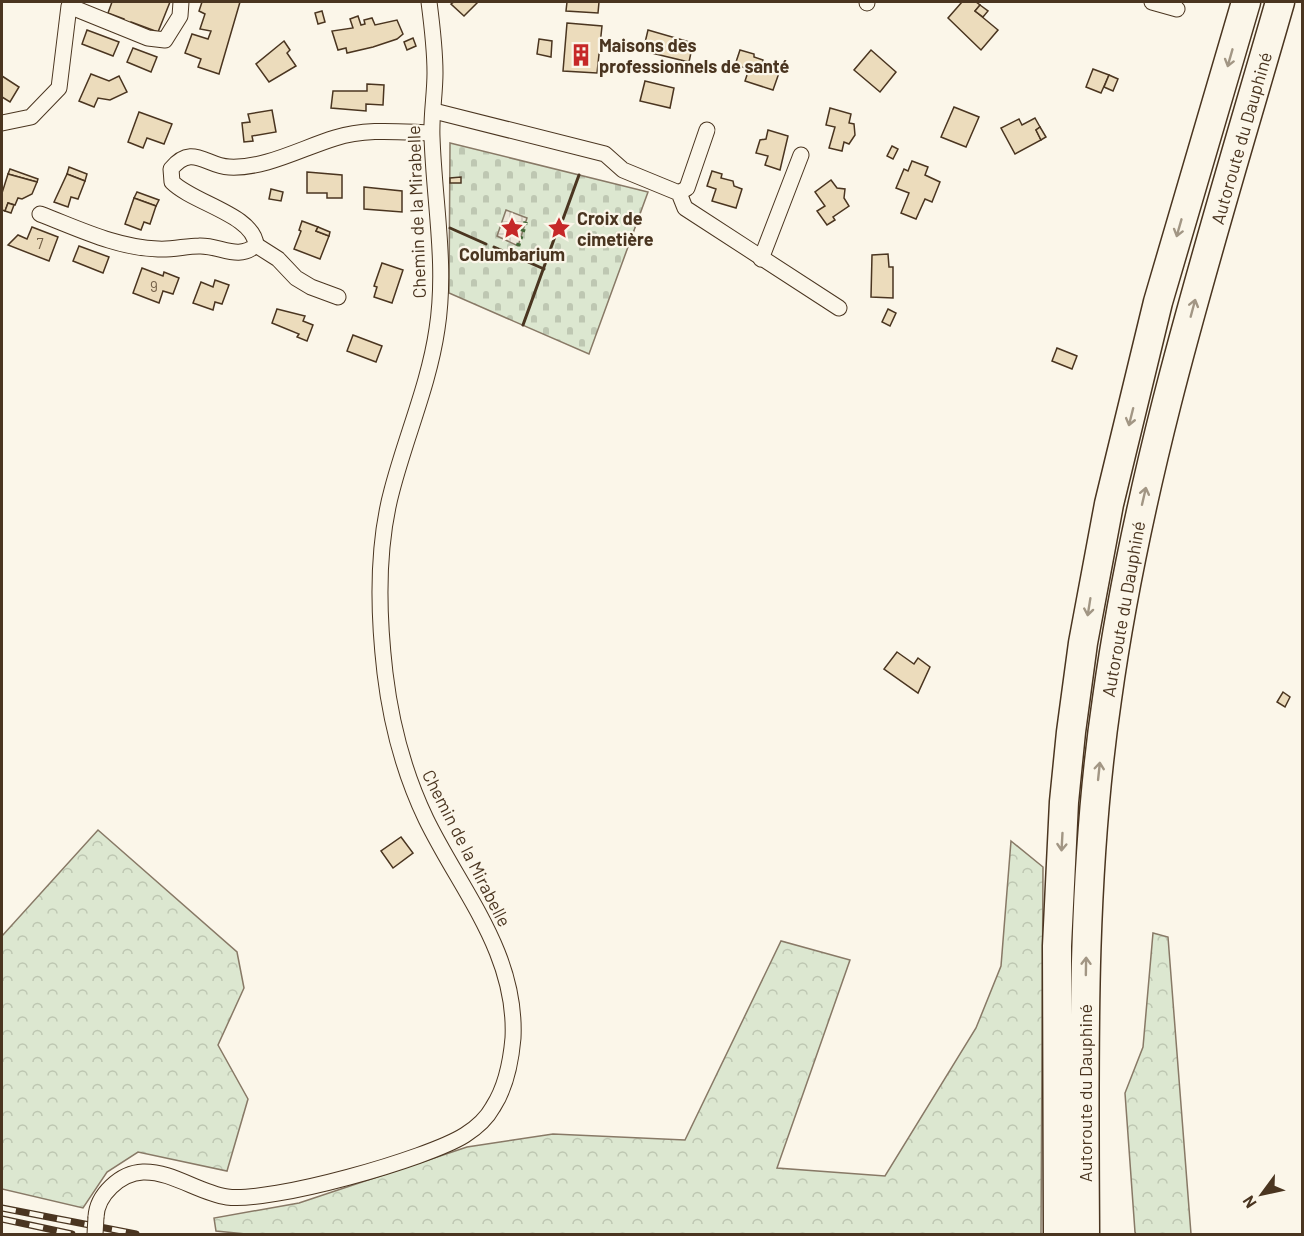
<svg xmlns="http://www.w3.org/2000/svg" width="1304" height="1236" viewBox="0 0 1304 1236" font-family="Barlow,sans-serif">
	<defs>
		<pattern id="forest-crowns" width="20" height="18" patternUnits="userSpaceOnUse" patternTransform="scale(1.5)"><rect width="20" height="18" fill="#dce7d0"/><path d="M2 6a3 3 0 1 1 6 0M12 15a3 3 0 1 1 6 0" fill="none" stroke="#bec7b2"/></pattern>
		<pattern id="cemetery-stones" width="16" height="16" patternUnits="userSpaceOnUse" patternTransform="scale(1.5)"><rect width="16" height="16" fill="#dce7d0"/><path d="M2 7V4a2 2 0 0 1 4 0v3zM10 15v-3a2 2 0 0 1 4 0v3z" fill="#bec7b2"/></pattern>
		<pattern id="plaza-grid" width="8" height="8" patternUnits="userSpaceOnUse" patternTransform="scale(1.5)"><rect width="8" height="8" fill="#ede7d9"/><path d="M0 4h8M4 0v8" fill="none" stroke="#cdc7ba"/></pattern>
	</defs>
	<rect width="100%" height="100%" fill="#fbf6e9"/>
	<g fill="url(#forest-crowns)" stroke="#887966" stroke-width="1.5">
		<polygon points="98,830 237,952 244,988 218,1045 248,1099 227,1171 138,1152 107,1172 83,1208 2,1189 2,936"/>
		<polygon points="1011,841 1043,867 1041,1234 246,1234 216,1231 214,1218 299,1203 467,1147 553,1134 685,1140 781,941 850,960 777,1168 885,1176 976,1028 1001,966"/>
		<polygon points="1153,933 1168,937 1191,1234 1136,1234 1135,1232 1125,1093 1143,1047"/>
	</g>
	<polygon fill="url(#cemetery-stones)" stroke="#887966" stroke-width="1.5" points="450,143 648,192 589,354 449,293"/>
	<polygon fill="url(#plaza-grid)" stroke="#887966" stroke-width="1.5" points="506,210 527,218 518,246 497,236"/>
	<g fill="#ecdcbc" stroke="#4a3520" stroke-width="1.5">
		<polygon points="112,2 170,2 158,32 131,22 129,28 122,26 124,19 108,13"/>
		<polygon points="202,2 240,2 219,74 198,67 201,59 185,53 192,34 208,39 211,31 200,29 205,14 199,11"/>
		<polygon points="454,2 478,2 464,16 451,4"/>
		<polygon points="567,2 599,2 598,13 566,11"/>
		<polygon points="962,2 976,2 980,5 975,11 998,30 981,50 948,18"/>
		<polygon points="980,5 988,11 983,17 975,11"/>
		<polygon points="322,11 325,22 318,24 315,13"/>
		<polygon points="358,16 361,25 365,24 364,20 372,18 375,25 397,20 403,34 397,39 373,47 347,53 346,48 338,50 332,31 353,28 350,19"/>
		<polygon points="567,23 602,26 597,73 563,71"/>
		<polygon points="87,30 119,42 113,56 82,44"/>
		<polygon points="648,30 693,43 689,62 643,51"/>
		<polygon points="413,38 416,46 407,50 404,42"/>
		<polygon points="539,39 552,41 551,57 537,54"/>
		<polygon points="284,41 290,50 287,53 296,66 269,82 256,64"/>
		<polygon points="133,48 157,57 151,72 127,62"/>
		<polygon points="740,50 754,54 754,57 763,60 762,65 779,73 773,90 745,81 749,69 735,65"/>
		<polygon points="871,50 896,72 880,92 854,70"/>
		<polygon points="1093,69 1109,75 1101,93 1086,87"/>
		<polygon points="91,74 109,81 119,76 127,92 110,100 98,98 94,107 79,101"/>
		<polygon points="1109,75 1118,79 1113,91 1104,87"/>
		<polygon points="2,76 19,87 10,102 2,97"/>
		<polygon points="645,81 674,88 670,108 640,101"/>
		<polygon points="367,84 384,85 383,105 366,104 366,111 331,108 333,91 367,91"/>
		<polygon points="954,107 979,117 966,147 941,137"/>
		<polygon points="830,108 851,114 849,123 854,124 855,135 849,144 844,142 842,151 829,148 835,127 826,125"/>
		<polygon points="272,110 276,132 252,136 253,141 244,142 242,123 250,122 248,114"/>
		<polygon points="139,112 172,124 164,144 147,138 143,148 128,142"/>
		<polygon points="1035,118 1040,127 1036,130 1041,140 1015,154 1001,128 1019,119 1022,125"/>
		<polygon points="1040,127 1046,137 1041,140 1036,130"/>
		<polygon points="768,130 788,136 780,170 765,165 768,156 756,153 760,140 766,139"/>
		<polygon points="892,146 898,149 893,159 887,156"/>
		<polygon points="912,161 928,167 925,175 940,182 932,202 925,199 916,219 901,213 909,193 896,188 904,169 908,171"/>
		<polygon points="69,167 87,174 85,181 67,174"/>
		<polygon points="10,169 38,179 37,182 8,174"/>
		<polygon points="712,171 722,174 721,178 733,181 734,186 742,189 736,208 712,201 716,189 707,186"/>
		<polygon points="307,172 342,175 342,198 327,198 327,193 307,193"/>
		<polygon points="8,174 37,182 32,194 22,199 18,198 15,205 8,203 5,211 2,210 2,193"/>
		<polygon points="67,174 85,181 78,199 71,197 68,207 54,202"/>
		<polygon points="461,177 461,183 450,183 450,178"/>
		<polygon points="831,180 837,188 845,189 844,198 849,206 833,217 835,220 827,225 817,211 825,206 815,192"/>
		<polygon points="364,187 402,191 402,212 364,209"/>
		<polygon points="271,189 283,192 281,201 269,199"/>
		<polygon points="137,192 159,200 156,206 134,198"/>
		<polygon points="134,198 156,206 150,224 144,222 141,230 125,224"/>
		<polygon points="8,203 14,205 11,213 5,211"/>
		<polygon points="302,221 318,227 316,231 329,236 320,259 294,249 301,231 299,230"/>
		<polygon points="32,227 58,237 49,261 8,245 18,235 27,239"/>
		<polygon points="318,227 330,232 329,236 316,231"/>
		<polygon points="79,246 109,257 103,273 73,261"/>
		<polygon points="888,254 889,267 893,267 893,298 871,297 872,255"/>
		<polygon points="382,263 403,270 392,303 374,297 377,287 374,286"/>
		<polygon points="142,268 163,276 164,272 179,278 173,294 163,291 159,303 133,293"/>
		<polygon points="215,280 229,285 222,304 215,302 213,310 193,303 201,282 213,287"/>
		<polygon points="277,309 305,316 303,321 313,325 307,341 297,337 299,334 272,323"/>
		<polygon points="888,309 896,313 890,326 882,322"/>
		<polygon points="353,335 382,346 376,362 347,351"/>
		<polygon points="1057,348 1077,356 1072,369 1052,361"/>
		<polygon points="897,652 914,664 918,658 930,667 918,693 884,669"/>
		<polygon points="1283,692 1290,697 1285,707 1277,702"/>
		<polygon points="401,837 413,853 393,868 381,851"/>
	</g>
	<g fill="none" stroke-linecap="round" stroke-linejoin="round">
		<g stroke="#4a3520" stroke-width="17">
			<g id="minor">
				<polyline points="1152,2 1177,9"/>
				<polyline points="867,3 867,2"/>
				<polyline points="434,111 605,154 623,170 679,193 685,208 839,308"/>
				<polyline points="2,123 31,117 59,88 69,6 148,38 165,40 180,16 181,2"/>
				<polyline points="679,193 687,188 707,130"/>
				<path d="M40,214C77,228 117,248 158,249C172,250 186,246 199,246C220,245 238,261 256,245C254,215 193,203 172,182L171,169C192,143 206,166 229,167C265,169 302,148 335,138C366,128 400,132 431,133"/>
				<polyline points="256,245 278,259 296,278 311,287 338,297"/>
				<polyline points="761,259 801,155"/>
				<path d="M96,1217C97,1195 120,1173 143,1172C172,1171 199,1193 227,1197C271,1203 427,1159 465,1135C476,1128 487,1118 493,1107C506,1087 511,1061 513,1038C517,953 461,891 426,819C404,773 391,723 385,673C378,613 376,549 392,490C406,436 429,384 437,329C447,265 434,201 432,137C431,116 435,94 435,73C435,49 432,25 429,2"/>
			</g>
		</g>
		<g stroke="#4a3520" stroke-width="31">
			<g id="motorway">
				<polyline points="1058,1234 1057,946 1064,802 1071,732 1083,643 1109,504 1158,302 1246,2"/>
				<path d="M1085,1234C1084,1056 1081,876 1107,699C1140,461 1214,232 1280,2"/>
			</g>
		</g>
		<use href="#minor" stroke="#fbf6e9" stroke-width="15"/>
		<use href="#motorway" stroke="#fbf6e9" stroke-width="28"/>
		<g stroke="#4a3520" stroke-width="7">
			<g id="rail">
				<polyline points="2,1208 136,1234"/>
				<polyline points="2,1219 72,1234"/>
			</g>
		</g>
		<use href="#rail" stroke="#fbf6e9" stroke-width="4.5" stroke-dasharray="14" stroke-linecap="butt"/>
		<g stroke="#4a3520" stroke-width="17" stroke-linecap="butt">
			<polyline id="minor-bridge" points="95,1234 96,1217"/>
		</g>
		<use href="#minor-bridge" stroke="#fbf6e9" stroke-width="15"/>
		<polyline stroke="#436837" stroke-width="4.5" stroke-dasharray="3 4.5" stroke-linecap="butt" points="518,246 527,218"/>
		<g stroke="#4a3520" stroke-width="3">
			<polyline points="563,219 579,175"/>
			<polyline points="450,228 486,244"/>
			<polyline points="494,247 544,269"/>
			<polyline points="523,325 557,231"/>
		</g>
	</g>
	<defs><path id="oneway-shaft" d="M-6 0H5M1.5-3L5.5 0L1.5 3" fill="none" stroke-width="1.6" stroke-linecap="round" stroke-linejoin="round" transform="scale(1.5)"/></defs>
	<g stroke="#a29684">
		<use href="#oneway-shaft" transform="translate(1230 58) rotate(106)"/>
		<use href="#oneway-shaft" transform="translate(1179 228) rotate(106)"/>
		<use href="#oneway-shaft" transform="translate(1193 308) rotate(-75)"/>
		<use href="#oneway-shaft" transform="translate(1131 417) rotate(104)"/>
		<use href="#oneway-shaft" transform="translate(1144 496) rotate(-77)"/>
		<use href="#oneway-shaft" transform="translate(1089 607) rotate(99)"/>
		<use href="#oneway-shaft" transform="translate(1099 771) rotate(-84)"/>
		<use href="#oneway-shaft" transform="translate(1062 842) rotate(93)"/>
		<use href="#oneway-shaft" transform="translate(1086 966) rotate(-89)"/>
	</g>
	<defs>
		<g id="building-bare" transform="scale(1.8)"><path d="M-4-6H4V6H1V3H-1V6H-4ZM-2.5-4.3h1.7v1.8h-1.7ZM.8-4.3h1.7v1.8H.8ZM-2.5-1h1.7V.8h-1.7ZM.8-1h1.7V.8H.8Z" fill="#c62828" stroke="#fbf6e9" stroke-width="2.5" paint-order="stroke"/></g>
		<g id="sight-bare" transform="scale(1.8)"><path d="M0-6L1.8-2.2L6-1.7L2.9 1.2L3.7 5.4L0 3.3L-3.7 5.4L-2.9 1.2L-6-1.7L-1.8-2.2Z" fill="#c62828" stroke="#fbf6e9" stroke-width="2.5" paint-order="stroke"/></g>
	</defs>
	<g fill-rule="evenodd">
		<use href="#building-bare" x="581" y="55"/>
		<use href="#sight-bare" x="512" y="228"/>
		<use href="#sight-bare" x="559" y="228"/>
	</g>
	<g text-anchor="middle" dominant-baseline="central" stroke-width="4.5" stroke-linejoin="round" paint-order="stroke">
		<g font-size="15" fill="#725f47">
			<text x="40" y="243">7</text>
			<text x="154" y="286">9</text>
		</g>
		<g font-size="18" font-weight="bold" fill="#4a3520" stroke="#fbf6e9" text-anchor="start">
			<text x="599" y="45">Maisons des<tspan x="599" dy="21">professionnels de santé</tspan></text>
			<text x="577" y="218">Croix de<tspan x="577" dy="21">cimetière</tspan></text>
			<text x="512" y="254" text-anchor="middle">Columbarium</text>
		</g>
		<g font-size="18" fill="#4a3520" stroke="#fbf6e9">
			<text transform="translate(1241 138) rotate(-74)">Autoroute du Dauphiné</text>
			<text transform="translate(416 212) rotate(-92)">Chemin de la Mirabelle</text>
			<text transform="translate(1123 609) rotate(-80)">Autoroute du Dauphiné</text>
			<text transform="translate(467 848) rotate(63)">Chemin de la Mirabelle</text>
			<text transform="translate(1085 1093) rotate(-90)">Autoroute du Dauphiné</text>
		</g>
	</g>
	<rect width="1304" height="1236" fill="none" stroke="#4a3520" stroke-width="6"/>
	<g transform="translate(1262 1194) rotate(237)" stroke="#fbf6e9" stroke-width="4.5" paint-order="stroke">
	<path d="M0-4.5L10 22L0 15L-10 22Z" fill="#4a3520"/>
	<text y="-9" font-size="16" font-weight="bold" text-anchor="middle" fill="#4a3520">N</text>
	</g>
</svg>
